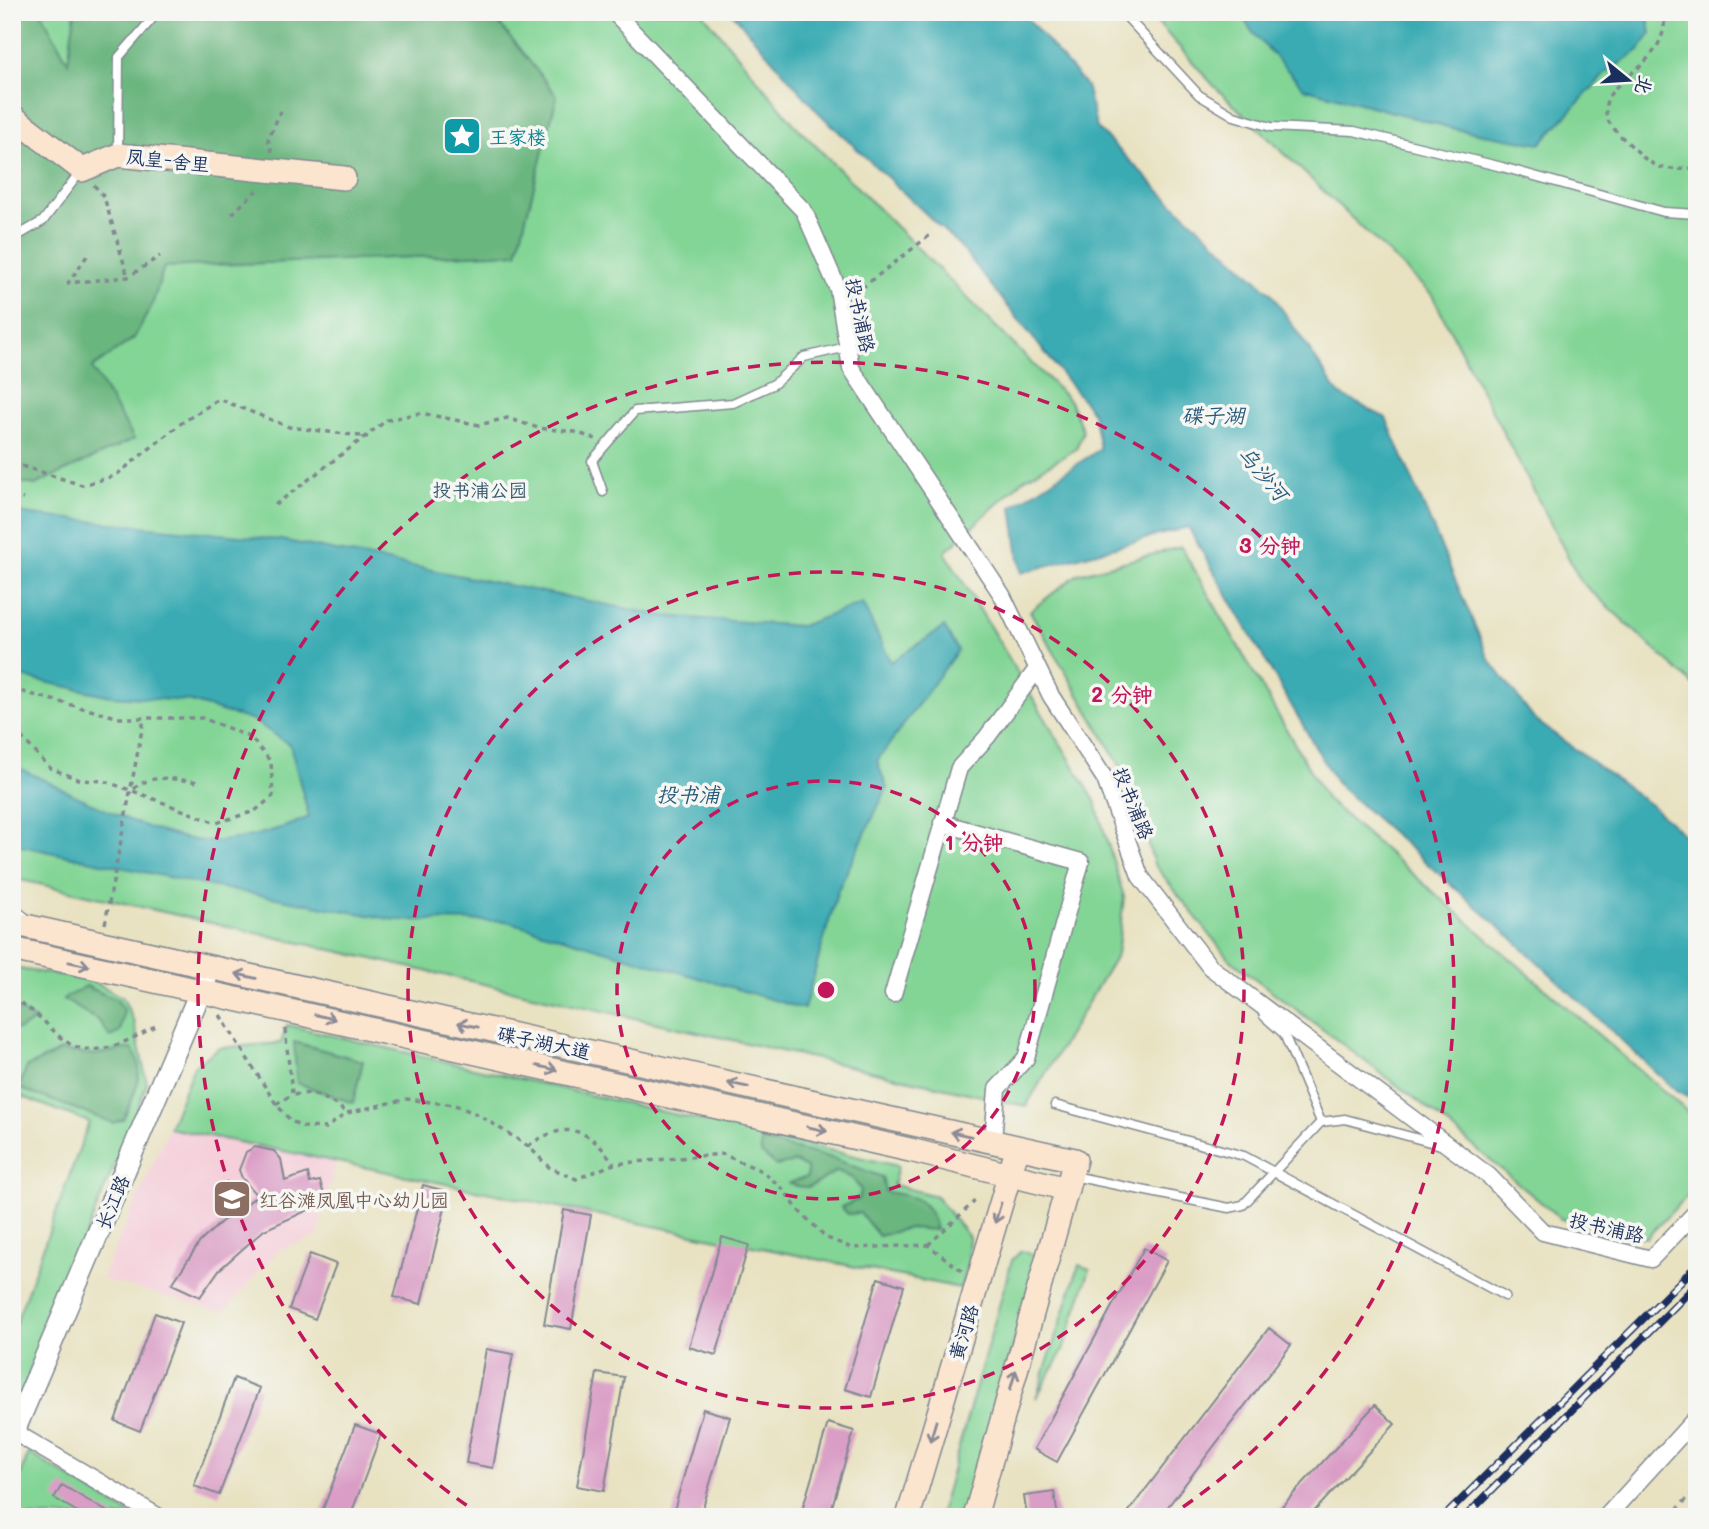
<svg xmlns="http://www.w3.org/2000/svg" width="1709" height="1529" viewBox="0 0 1709 1529" font-family="Mali,'LXGW WenKai TC',sans-serif">
	<rect width="100%" height="100%" fill="#f6f6f2"/>
	<filter id="ink" filterUnits="userSpaceOnUse"><feTurbulence type="fractalNoise" baseFrequency=".0143" numOctaves="2"/><feDisplacementMap in="SourceGraphic" scale="14" xChannelSelector="R" yChannelSelector="G"/><feConvolveMatrix kernelMatrix="1 2 1 2 8 2 1 2 1" color-interpolation-filters="sRGB"/></filter>
	<filter id="wash" filterUnits="userSpaceOnUse"><feTurbulence type="fractalNoise" baseFrequency=".00686" numOctaves="4" result="noise"/><feDisplacementMap in="SourceGraphic" scale="28" xChannelSelector="R" yChannelSelector="G"/><feGaussianBlur stdDeviation="1.57" result="paint"/><feColorMatrix in="noise" values="0 0 0 0 0 0 0 0 0 0 0 0 0 0 0 0 0 1.4 0 .05"/><feComposite in="paint" operator="in"/></filter>
	<g filter="url(#wash)">
		<rect width="100%" height="100%" fill="#e8e2c1"/>
		<polygon fill="#f5cfda" points="169,1128 336,1161 317,1237 278,1250 224,1312 101,1279"/>
		<g fill="#83d596" stroke="#4f827a" stroke-width="2">
			<polygon points="12,12 702,12 794,124 1070,401 1083,431 1076,449 1024,479 945,552 1095,801 1124,897 1117,954 1026,1106 12,878"/>
			<polygon points="1148,12 1697,12 1697,688 1581,582 1432,295 1215,87"/>
			<polygon points="1181,547 1327,800 1697,1120 1697,1186 1646,1238 1561,1219 1430,1110 1229,959 1154,864 1129,781 1030,611 1078,574"/>
			<polygon points="12,968 91,980 123,998 134,1022 147,1084 17,1406 12,1405 12,1333 89,1122 12,1093"/>
			<polygon points="287,1025 898,1166 893,1185 936,1196 969,1237 968,1262 960,1288 169,1128 194,1066 219,1048 281,1043"/>
			<polygon points="1021,1251 1037,1256 968,1517 939,1517 1012,1260"/>
			<polygon points="1079,1265 1090,1269 1063,1350 1036,1398"/>
			<polygon points="29,1453 134,1517 12,1517 12,1495"/>
		</g>
		<g fill="#6ab67f" stroke="#42726e" stroke-width="2">
			<polygon points="12,12 41,12 68,62 75,12 490,12 557,96 517,253 164,267 152,305 134,338 92,368 134,439 35,485 12,481"/>
			<polygon points="86,986 117,1000 124,1010 120,1032 110,1037 99,1021 63,999"/>
			<polygon points="12,1006 35,1020 19,1030 12,1029"/>
			<polygon points="294,1042 363,1061 353,1103 297,1083"/>
			<path d="M122,1049H132C148,1070 133,1098 123,1119L113,1123L18,1088L27,1067L60,1051L95,1055Z"/>
			<path d="M761,1141L832,1158L882,1177L885,1192C915,1196 929,1199 936,1230L908,1228L879,1236L860,1213L848,1214L841,1207L859,1199L861,1190L852,1178L838,1171C816,1180 815,1194 789,1183L807,1177V1168L795,1162L776,1166L761,1153Z"/>
		</g>
		<g fill="#3aabb3" stroke="#2a6d88" stroke-width="2">
			<polygon points="731,12 1022,12 1086,86 1097,128 1168,199 1271,293 1339,394 1386,418 1489,659 1534,719 1651,805 1697,847 1697,1102 1677,1092 1513,939 1337,784 1188,527 1021,573 1012,507 1100,449 1093,413 959,245 819,113"/>
			<polygon points="1239,12 1647,12 1651,33 1639,50 1605,74 1540,144 1455,129 1304,88 1253,33"/>
			<path d="M12,511L31,515L281,540L664,616L801,626L862,603L891,662L944,627L958,650L877,761L887,788L838,890L804,1009L506,921L395,920L205,885L12,844V759L16,767C73,792 132,829 195,840C225,846 281,830 309,817L290,745L254,721L188,701L111,696L12,675Z"/>
		</g>
		<g id="blocks">
			<g fill="#da9ec6">
				<polygon points="255,1147 274,1151 281,1159 285,1181 308,1173 310,1183 320,1181 326,1202 264,1230 219,1270 200,1297 172,1284 200,1242 221,1222 257,1196 242,1178 239,1170 246,1152"/>
				<polygon points="423,1185 449,1192 421,1304 394,1297"/>
				<polygon points="564,1210 591,1215 571,1329 544,1324"/>
				<polygon points="722,1237 749,1245 716,1355 689,1347"/>
				<polygon points="1144,1248 1167,1261 1057,1462 1034,1449"/>
				<polygon points="310,1254 336,1264 315,1319 289,1309"/>
				<polygon points="878,1278 904,1286 871,1397 845,1389"/>
				<polygon points="155,1313 181,1323 140,1431 115,1421"/>
				<polygon points="1269,1328 1291,1345 1160,1517 1137,1517 1129,1511"/>
				<polygon points="486,1349 513,1354 493,1468 466,1463"/>
				<polygon points="597,1373 624,1377 604,1491 577,1486"/>
				<polygon points="234,1378 260,1388 219,1495 194,1486"/>
				<polygon points="1375,1405 1395,1424 1309,1517 1272,1517"/>
				<polygon points="703,1409 730,1417 700,1517 672,1517"/>
				<polygon points="828,1423 854,1431 829,1517 800,1517"/>
				<polygon points="355,1425 381,1434 350,1517 320,1517"/>
				<polygon points="62,1485 116,1517 86,1517 54,1498"/>
				<polygon points="1054,1492 1058,1517 1027,1517 1024,1496"/>
			</g>
		</g>
	</g>
	<g filter="url(#ink)">
		<use href="#blocks" fill-opacity="0" stroke="#828890" stroke-width="2"/>
		<g fill="none" stroke-linecap="round" stroke-linejoin="round">
			<g stroke="#828890" stroke-width="11">
				<g id="service">
					<polyline points="1122,12 1199,95 1234,116 1271,127 1354,131 1502,167 1664,212 1697,214"/>
					<polyline points="118,152 119,57 158,12"/>
					<polyline points="12,239 43,221 80,172"/>
					<polyline points="603,492 592,461 635,411 733,403 774,384 804,357 847,347"/>
					<polyline points="12,907 26,918"/>
					<polyline points="1264,1016 1284,1034 1321,1122 1345,1119 1441,1145"/>
					<polyline points="1055,1105 1244,1156 1505,1296"/>
					<polyline points="1073,1176 1229,1208 1243,1205 1321,1122"/>
				</g>
			</g>
			<g stroke="#828890" stroke-width="19">
				<g id="minor">
					<polyline points="614,12 804,211 838,289 851,368 1002,595 1051,696 1105,779 1140,876 1210,967 1489,1176 1543,1232 1651,1259 1697,1211"/>
					<polyline points="942,823 1081,862 1026,1058 997,1089 993,1142"/>
					<polyline points="893,994 959,768 987,737 1037,669"/>
					<polyline points="14,1432 159,1517"/>
					<polyline points="1606,1517 1697,1417"/>
				</g>
			</g>
			<g stroke="#828890" stroke-width="24">
				<polyline id="tertiary" points="12,1436 207,976"/>
			</g>
			<g stroke="#828890" stroke-width="26">
				<g id="secondary">
					<polyline points="12,116 82,170 118,155 344,178"/>
					<polyline points="12,923 1075,1160 975,1517"/>
					<polyline points="12,949 910,1150 1067,1189"/>
					<polyline points="908,1517 1014,1160"/>
				</g>
			</g>
			<g stroke="#828890" stroke-width="3.5" stroke-dasharray="5 5" stroke-linecap="butt">
				<path d="M1664,12C1671,72 1591,78 1608,120C1613,131 1629,143 1638,152C1654,170 1674,172 1697,167"/>
				<polyline points="272,152 268,139 281,111"/>
				<polyline points="94,185 104,197 128,277"/>
				<polyline points="232,214 258,189"/>
				<polyline points="87,256 68,283 128,277 160,256"/>
				<polyline points="854,294 930,235"/>
				<polyline points="12,463 82,485 115,476 183,422 219,399 289,427 368,437"/>
				<polyline points="12,496 23,499"/>
				<polyline points="275,505 387,420 421,413 479,425 507,418 538,428 575,432 596,439"/>
				<polyline points="12,689 120,718 202,718 228,728 251,738 271,762 273,796 255,811 216,823 133,791 104,781 80,780 50,768 12,727"/>
				<path d="M134,789C151,772 178,780 199,782"/>
				<polyline points="105,924 144,719"/>
				<path d="M12,998C32,1008 43,1021 59,1036C90,1065 128,1041 159,1024"/>
				<polyline points="220,1015 276,1104 291,1121 304,1127 326,1128 347,1113 407,1099 455,1105 479,1115 528,1146 549,1167 576,1179 614,1164 722,1154 762,1171 782,1188 799,1211 827,1238 852,1248 928,1245 962,1271"/>
				<polyline points="285,1029 292,1093"/>
				<path d="M276,1104C303,1085 322,1094 347,1113"/>
				<path d="M528,1146C565,1120 589,1127 614,1164"/>
				<polyline points="928,1245 975,1201"/>
				<polyline points="1669,1517 1697,1489"/>
			</g>
			<use href="#service" stroke="#fff" stroke-width="8"/>
			<use href="#minor" stroke="#fff" stroke-width="16"/>
			<use href="#tertiary" stroke="#fff" stroke-width="21"/>
			<use href="#secondary" stroke="#fbe5cf" stroke-width="23"/>
			<g stroke="#1b2f5e" stroke-width="8">
				<g id="rail">
					<polyline points="1444,1517 1697,1265"/>
					<polyline points="1465,1517 1697,1284"/>
				</g>
			</g>
			<use href="#rail" stroke="#f6f6f2" stroke-width="5" stroke-dasharray="16" stroke-linecap="butt"/>
		</g>
		<defs><path id="oneway-shaft" d="M-6 0H5M1.5-3L5.5 0L1.5 3" fill="none" stroke-width="1.6" stroke-linecap="round" stroke-linejoin="round" transform="scale(1.75)"/></defs>
		<g stroke="#8b8a96">
			<use href="#oneway-shaft" transform="translate(79 964) rotate(12)"/>
			<use href="#oneway-shaft" transform="translate(246 976) rotate(-167)"/>
			<use href="#oneway-shaft" transform="translate(325 1017) rotate(13)"/>
			<use href="#oneway-shaft" transform="translate(468 1025) rotate(-168)"/>
			<use href="#oneway-shaft" transform="translate(547 1068) rotate(13)"/>
			<use href="#oneway-shaft" transform="translate(738 1085) rotate(-168)"/>
			<use href="#oneway-shaft" transform="translate(817 1129) rotate(13)"/>
			<use href="#oneway-shaft" transform="translate(961 1134) rotate(-167)"/>
			<use href="#oneway-shaft" transform="translate(998 1213) rotate(107)"/>
			<use href="#oneway-shaft" transform="translate(1013 1380) rotate(-74)"/>
			<use href="#oneway-shaft" transform="translate(933 1431) rotate(107)"/>
		</g>
	</g>
	<g fill="none" stroke="#c2185b" stroke-width="3.5" stroke-dasharray="12 9">
		<circle cx="826" cy="990" r="209"/>
		<circle cx="826" cy="990" r="418"/>
		<path d="M484 1517A628 628 0 1 1 1168 1517"/>
	</g>
	<defs>
		<g id="sight-square" transform="scale(2.0125)"><rect x="-9" y="-9" width="18" height="18" rx="4" fill="#0f9aa8" stroke="#f6f6f2"/><path d="M0-6L1.8-2.2L6-1.7L2.9 1.2L3.7 5.4L0 3.3L-3.7 5.4L-2.9 1.2L-6-1.7L-1.8-2.2Z" fill="#fff"/></g>
		<g id="school-square" transform="scale(2.0125)"><rect x="-9" y="-9" width="18" height="18" rx="4" fill="#8d6e63" stroke="#f6f6f2"/><path d="M0-5L7-2L0 1L-7-2ZM-4 1L0 2.5L4 1V4Q0 6-4 4Z" fill="#fff"/></g>
	</defs>
	<g fill-rule="evenodd">
		<use href="#sight-square" x="462" y="136"/>
		<use href="#school-square" x="232" y="1199"/>
	</g>
	<g text-anchor="middle" dominant-baseline="central" stroke-width="7" stroke-linejoin="round" paint-order="stroke">
		<g font-size="19" fill="#0d838f" stroke="#f6f6f2" text-anchor="start">
			<text x="489" y="136">王家楼</text>
		</g>
		<g font-size="19" fill="#1b2f5e" stroke="#f6f6f2">
			<text transform="translate(168 160) rotate(6)">凤皇-舍里</text>
			<text transform="translate(861 315) rotate(78)">投书浦路</text>
			<text transform="translate(1134 803) rotate(68)">投书浦路</text>
			<text transform="translate(544 1042) rotate(12)">碟子湖大道</text>
			<text transform="translate(112 1202) rotate(-67)">长江路</text>
			<text transform="translate(1607 1227) rotate(13)">投书浦路</text>
			<text transform="translate(963 1332) rotate(-73)">黄河路</text>
		</g>
		<g font-size="19" fill="#35586c" stroke="#f6f6f2">
			<text x="480" y="489">投书浦公园</text>
		</g>
		<g font-size="19" fill="#785e54" stroke="#f6f6f2" text-anchor="start">
			<text x="259" y="1199">红谷滩凤凰中心幼儿园</text>
		</g>
		<g font-size="21" font-style="italic" fill="#265a7c" stroke="#f6f6f2">
			<text x="1213" y="414">碟子湖</text>
			<text transform="translate(1264 473) rotate(50)">乌沙河</text>
			<text x="688" y="793">投书浦</text>
		</g>
	</g>
	<circle cx="826" cy="990" r="10" fill="#c2185b" stroke="#f6f6f2" stroke-width="3.5"/>
	<g font-size="21" text-anchor="middle" font-weight="bold" fill="#c2185b" stroke="#f6f6f2" stroke-width="7" stroke-linejoin="round" paint-order="stroke">
		<text x="1270" y="553">3 分钟</text>
		<text x="1122" y="702">2 分钟</text>
		<text x="974" y="850">1 分钟</text>
	</g>
	<rect width="1709" height="1529" fill="none" stroke="#f6f6f2" stroke-width="42"/>
	<g transform="translate(1628 80) rotate(108)" stroke="#f6f6f2" stroke-width="5" paint-order="stroke">
	<path d="M0-5L12 26L0 18L-12 26Z" fill="#1b2f5e"/>
	<text y="-10" font-size="19" font-weight="bold" text-anchor="middle" fill="#1b2f5e">北</text>
	</g>
</svg>
